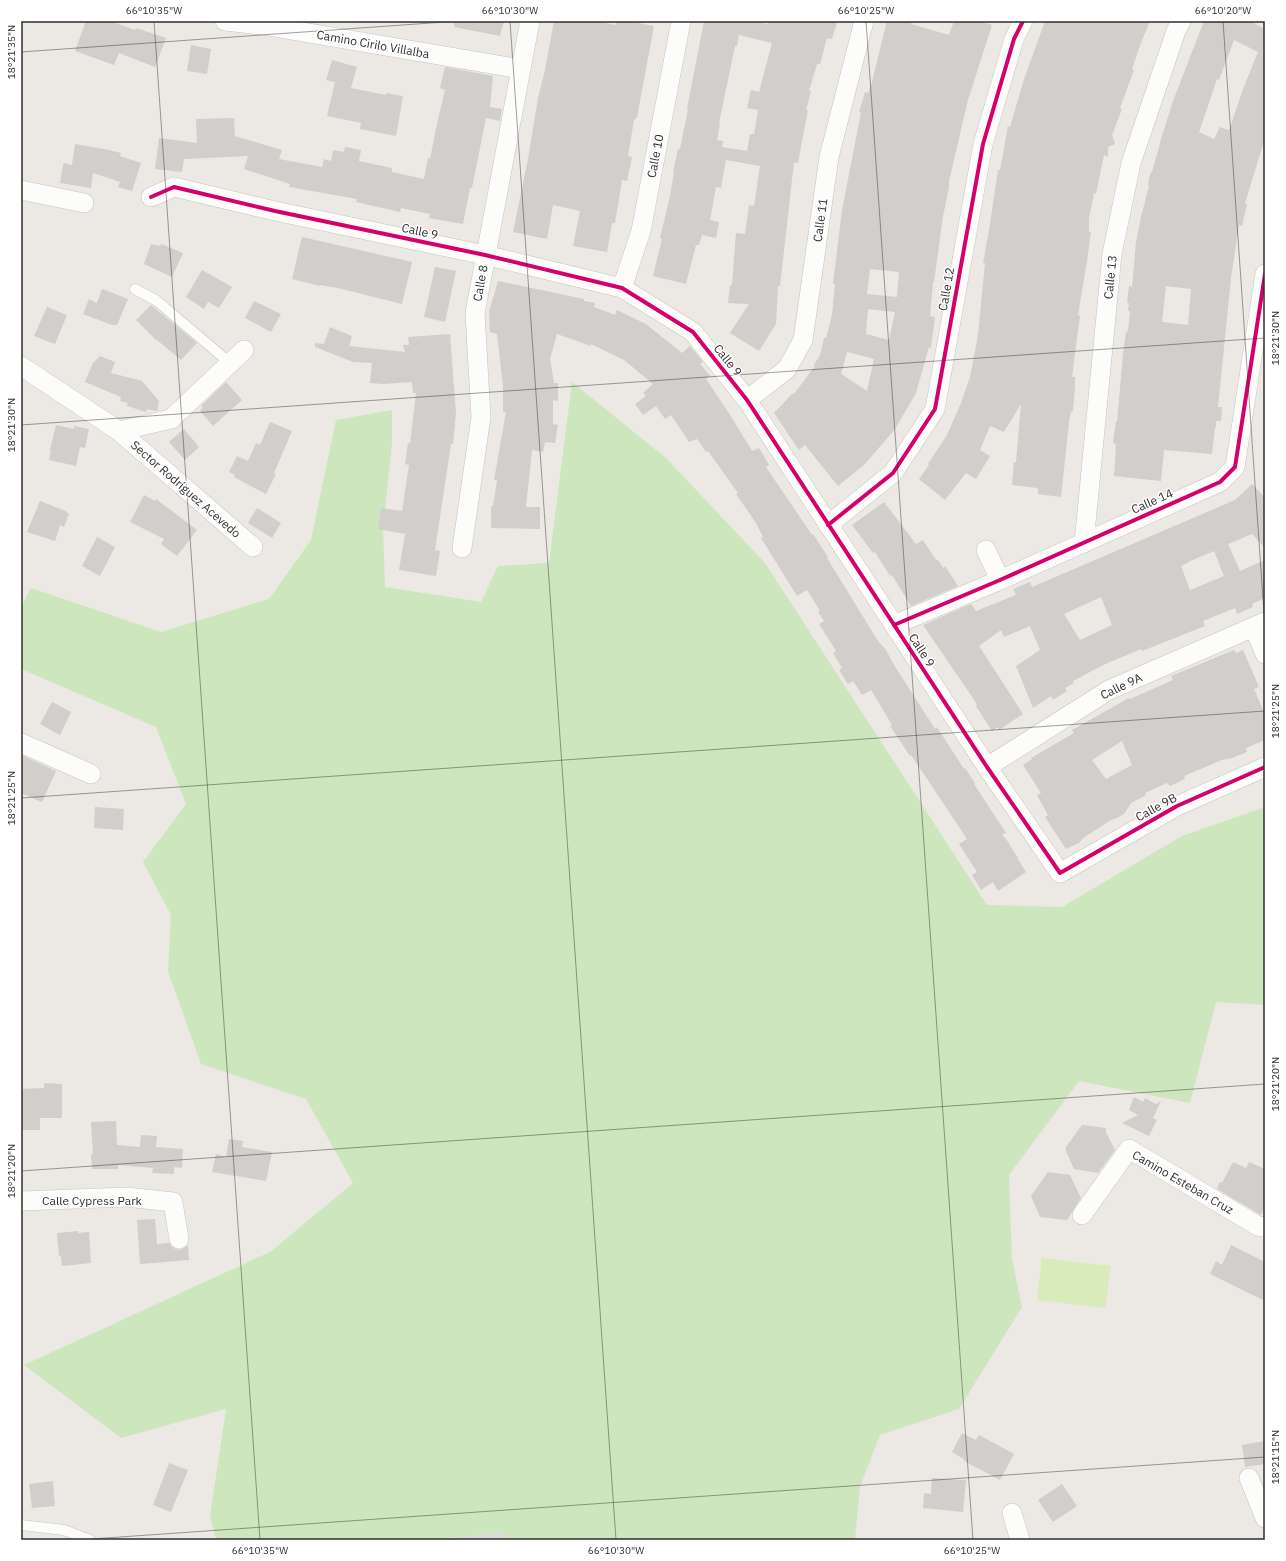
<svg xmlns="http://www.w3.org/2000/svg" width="1286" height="1561" viewBox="0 0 1286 1561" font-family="'IBM Plex Sans',sans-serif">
	<rect width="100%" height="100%" fill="#ece8e4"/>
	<polygon fill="#dcd9db" points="507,1533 508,1540 425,1540"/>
	<polygon fill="#cee6be" points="572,382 666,458 765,563 987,905 1062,907 1182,836 1265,807 1265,1005 1216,1002 1190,1103 1079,1081 1009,1175 1012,1259 1022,1307 959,1409 880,1435 860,1487 855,1540 508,1540 506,1533 425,1540 216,1540 210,1516 226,1409 121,1438 24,1365 270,1252 353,1183 306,1099 201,1064 168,971 171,915 143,862 186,804 156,727 21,669 21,607 31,588 161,632 269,599 311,540 336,420 392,410 392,444 383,529 385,587 481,602 498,566 549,563"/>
	<polygon fill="#d9eabb" points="1042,1258 1111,1266 1105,1308 1037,1300"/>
	<g fill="#d1cecb" fill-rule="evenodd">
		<polygon points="86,21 110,21 135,30 136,28 166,38 155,67 119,53 114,65 75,51"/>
		<polygon points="455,21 504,21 500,36 454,27"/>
		<polygon points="554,21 596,21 616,25 616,21 628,21 654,26 637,117 634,120 628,156 632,157 627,181 622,180 615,223 612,223 607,252 573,246 580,211 553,205 547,239 513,232 528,159 538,98 545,70"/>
		<path d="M704,21H753L768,24L769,21H830L837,23L832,39L827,38L820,64H817L809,91H811L806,110H808L798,163L794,162L780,286H778L776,324L759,351L730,333L749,304L728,303L730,285H732L736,233L745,234L749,205L754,206L760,166L726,160L721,188L716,187L710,220L719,222L716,238L702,235L699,245H696L686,284L653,276L662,239L660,238L670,196L674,172H673L678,149H680L688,109H687ZM739,35L772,43L759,92L751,90L747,108L758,110L754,134H750L747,151L722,147L723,141L717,140L720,124L719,123L735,46H737Z"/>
		<path d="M887,21H912L911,24L949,35L954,21H978L992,25L968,100L949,181V188L943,216L934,282H933L930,316L935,317L931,348L929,347L916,393L895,429L865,464L838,486L805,445L799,450L774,413L793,393L794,394L815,366L814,365L820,355L824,338H826L832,315L835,284H833L842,210L861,113L859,112L865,92L868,93L872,82ZM870,269L899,272L897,297L867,294ZM868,309L895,312L889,340L866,334ZM847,352L874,359L867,391L841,374Z"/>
		<polygon points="1045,21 1150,21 1139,48 1132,69 1134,70 1120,108 1122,109 1112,135 1115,144 1108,147 1108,157 1104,155 1096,194 1094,193 1089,219 1089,232 1091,232 1087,261 1078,315 1080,316 1072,377 1075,377 1075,387 1073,411 1071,411 1069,422 1061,497 1038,494 1038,488 1012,485 1014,462 1016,462 1021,404 1004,432 990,426 980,450 990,456 976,479 966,473 945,500 919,479 929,465 928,464 947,435 961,403 970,377 978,335 985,263 983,263 989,230 998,170 1000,170 1008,126 1010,127 1024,79"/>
		<path d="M1204,21H1250L1265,29V138L1245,203L1247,204L1242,226L1239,225L1231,278L1218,407H1222L1221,421H1216V427H1215L1212,454L1164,450L1161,481L1114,476L1116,444L1113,443L1116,421L1117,422L1123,354L1126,332L1128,331L1130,311H1128L1129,303H1127L1129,286L1132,287L1136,242L1141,217L1149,186H1148L1149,178L1151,172H1152L1162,136L1173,101ZM1234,40L1258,52L1243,89L1229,130L1220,127L1214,139L1199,132L1217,79L1219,80ZM1166,286L1191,289L1188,325L1162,322Z"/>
		<polygon points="191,45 211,49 207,74 187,71"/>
		<polygon points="332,60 357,67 351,88 386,95 386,93 403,96 396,136 360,129 361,123 327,116 335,82 326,80"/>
		<polygon points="445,67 493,76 490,107 502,109 500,121 486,118 472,188 470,188 463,224 429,218 430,214 401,208 400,212 356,202 357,199 289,187 290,184 244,169 248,156 184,159 182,172 155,169 159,138 197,143 196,119 234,118 235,136 282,150 279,159 322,167 324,159 331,161 333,150 344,152 345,147 361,150 359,161 392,168 392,172 424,179 428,158 430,159 438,119 445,90 440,88"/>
		<polygon points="75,144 109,150 121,153 120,156 141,163 132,191 118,187 120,182 93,173 91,188 60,183 63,165 64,163 72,165"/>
		<polygon points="302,237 412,262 402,304 338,288 320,285 320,286 292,279"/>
		<polygon points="151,244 160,246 161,244 183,253 172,277 144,264"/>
		<polygon points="435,267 456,271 445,322 424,317"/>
		<polygon points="202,270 232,287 219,308 208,302 204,309 186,297"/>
		<polygon points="498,281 584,299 584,301 595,303 594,307 615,315 617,310 646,324 682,353 690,346 703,362 700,364 710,376 706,379 732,418 752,451 759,448 769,465 766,467 812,535 813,534 828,557 827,558 878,641 886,650 894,665 935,729 937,727 964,769 965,768 975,783 974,784 1006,833 1002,835 1006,839 1018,858 1017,858 1026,872 998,891 993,882 981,890 972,875 977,872 959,844 967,839 911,755 910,756 890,726 892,725 871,690 862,695 853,681 848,684 839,670 842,668 833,653 836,651 819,624 824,621 818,612 820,611 807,590 797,596 761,538 763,537 756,523 736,494 738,493 708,451 706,452 697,439 689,442 671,415 665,419 656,406 643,415 635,404 646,396 643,393 653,384 624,360 591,344 591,346 557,334 550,359 554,383 558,383 558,401 553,400 553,424 558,425 555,443 545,442 543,452 532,450 526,507 540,507 540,529 491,528 491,506 493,506 497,480 494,480 506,412 503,412 503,386 497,334 490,332 489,312"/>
		<polygon points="102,289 128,299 117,325 112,325 83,314 89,299 97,303"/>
		<polygon points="254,301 281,314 271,332 245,318"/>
		<polygon points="151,305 197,343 181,360 157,340 156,340 136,320"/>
		<polygon points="47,307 67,315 55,344 34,336"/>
		<polygon points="330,327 352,336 349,346 405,352 403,345 409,345 408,337 450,334 456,413 453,444 451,444 435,550 440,551 436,576 399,570 405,534 378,529 381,508 402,511 409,465 405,464 408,443 410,444 416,393 413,393 412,382 383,384 370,383 372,363 353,362 315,347 315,343 324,344"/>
		<polygon points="100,356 115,362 111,373 142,381 159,401 157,411 147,409 146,412 127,406 128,403 120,401 121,397 85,382 93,363"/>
		<polygon points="226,382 242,400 213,426 200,411 203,408 201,406"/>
		<polygon points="270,422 292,431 274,473 276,474 266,494 234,477 235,475 229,472 237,456 248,461 256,443 260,445"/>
		<polygon points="56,425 74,429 74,426 89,429 85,448 80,447 76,466 49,460 51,450 50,450"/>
		<polygon points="184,429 199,447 185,460 169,442"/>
		<path d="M1252,484L1265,498V548L1252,534L1228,544L1240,571L1265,560V598L1252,604L1253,607L1237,614L1235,608L1203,621L1205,626L1142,651L1141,649L1103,665L1073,681L1074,683L1065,688L1067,691L1053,700L1051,696L1033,708L1016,666L1040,650L1030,626L1004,637L1001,630L979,646L1023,714L999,730L998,727L992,731L976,706L977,704L923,625L971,604L976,611L1016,595L1013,589L1030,582L1032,587L1235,500ZM1214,551L1224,576L1190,590L1181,566L1188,563V562ZM1101,597L1112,625L1080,640L1064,614Z"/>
		<polygon points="144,495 155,501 156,499 197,530 177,556 161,544 164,539 130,522"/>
		<polygon points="40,501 66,511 66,512 69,514 64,527 60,525 55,541 27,532"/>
		<polygon points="884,502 916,544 923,540 936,560 938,560 943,568 945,566 958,586 911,606 892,575 890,576 875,552 873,553 852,525"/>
		<polygon points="257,508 281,523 272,538 248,523"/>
		<polygon points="97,537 115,547 100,576 82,566"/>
		<path d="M1234,650L1236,653L1243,650L1259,687L1254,689L1265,715V740L1246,748L1247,752L1232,758L1222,760L1184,776L1185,779L1170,786L1167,783L1145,793L1146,795L1131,803L1124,814L1117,818L1111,820L1083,838L1079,843L1066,849L1045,817L1048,815L1037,795L1041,793L1023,765L1032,759L1031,758L1074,733L1072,730L1129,698L1130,699L1173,680L1171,676ZM1122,741L1132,765L1106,779L1092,760Z"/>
		<polygon points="52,702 71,712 60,735 40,724"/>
		<polygon points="21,755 56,771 42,802 21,793"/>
		<polygon points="95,807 124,809 123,830 94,828"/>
		<polygon points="44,1083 62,1084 62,1118 40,1118 40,1130 21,1130 21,1089 44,1088"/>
		<polygon points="1134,1097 1143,1102 1145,1098 1156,1104 1161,1101 1153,1118 1157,1120 1149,1136 1122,1123 1138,1115 1129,1110"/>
		<polygon points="116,1121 117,1145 140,1147 141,1135 157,1136 156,1147 183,1149 182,1168 174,1167 174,1174 152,1173 153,1168 118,1165 118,1169 92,1169 91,1154 93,1154 91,1122"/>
		<polygon points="1082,1125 1106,1128 1106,1132 1115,1150 1098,1173 1074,1169 1066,1151 1066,1147"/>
		<polygon points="229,1139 243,1141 242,1147 272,1152 266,1181 212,1172 216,1154 226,1157"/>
		<polygon points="1233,1162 1246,1168 1249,1162 1265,1169 1265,1208 1261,1215 1217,1189 1220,1182 1222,1183"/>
		<polygon points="1048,1172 1070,1175 1081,1198 1067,1220 1040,1217 1031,1196"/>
		<polygon points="155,1219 157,1244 169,1243 175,1249 180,1250 188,1245 189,1260 140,1264 137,1220"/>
		<polygon points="78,1231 78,1233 89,1232 91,1263 62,1266 61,1256 59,1256 57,1233"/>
		<polygon points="1231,1245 1265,1262 1265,1301 1210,1274 1216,1261 1222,1265"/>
		<polygon points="962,1433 976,1440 979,1435 1014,1454 1000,1480 964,1461 965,1460 952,1452"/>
		<polygon points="1265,1441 1265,1464 1245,1467 1242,1445"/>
		<polygon points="169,1463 188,1470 171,1512 153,1505"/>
		<polygon points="932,1478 966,1480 963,1512 923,1508 924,1493 931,1494"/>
		<polygon points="53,1481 55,1506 32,1508 29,1484"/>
		<polygon points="1062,1484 1077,1506 1053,1522 1038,1500"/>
	</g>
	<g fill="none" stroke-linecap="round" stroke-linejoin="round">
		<g stroke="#c5c4c5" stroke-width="11">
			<g id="lane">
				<polyline points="135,289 157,301 230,363"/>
				<polyline points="21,1525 64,1530 90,1540"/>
			</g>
		</g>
		<g stroke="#c5c4c5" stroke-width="20">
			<g id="street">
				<polyline points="225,21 262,25 521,69"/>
				<polyline points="21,190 84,203"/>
				<polyline points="151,197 174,187 275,211 485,255 622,288 693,332 747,400 987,767 1060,873 1177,806 1265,767"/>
				<polyline points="622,288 641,231 681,21"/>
				<polyline points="21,366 119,431 253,547"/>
				<polyline points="747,400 787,369 803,340 829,157 864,21"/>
				<polyline points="119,431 171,419 244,350"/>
				<polyline points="828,525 893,473 935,409 983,144 1014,39 1023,21"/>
				<polyline points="1084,543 1112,254 1131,163 1176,31 1181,21"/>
				<polyline points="462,548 481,417 475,313 530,21"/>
				<polyline points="986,550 1000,580"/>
				<polyline points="894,625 1000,580 1220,482 1235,467 1265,274"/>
				<polyline points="1254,627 1265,654"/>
				<polyline points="21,743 91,774"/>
				<polyline points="987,767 1109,690 1265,622"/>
				<polyline points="21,1201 126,1197 173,1202 179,1239"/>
				<polyline points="1082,1215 1129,1149 1258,1226 1265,1227"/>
				<polyline points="1249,1478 1265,1518"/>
				<polyline points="1012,1513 1020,1540"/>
			</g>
		</g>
		<use href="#lane" stroke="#fcfcfb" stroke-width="10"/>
		<use href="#street" stroke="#fcfcfb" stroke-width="19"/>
		<g stroke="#fff" stroke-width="6">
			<g id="cycleway">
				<polyline points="151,197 174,187 275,211 485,255 622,288 693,332 747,400 987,767 1060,873 1177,806 1265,767"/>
				<polyline points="828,525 893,473 935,409 983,144 1014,39 1023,21"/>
				<polyline points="894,625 1000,580 1220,482 1235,467 1265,274"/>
			</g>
		</g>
		<use href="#cycleway" stroke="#d6006c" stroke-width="4"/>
	</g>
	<path fill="none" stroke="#2e2e2e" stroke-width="1" stroke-opacity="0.45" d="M154,21L260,1540M510,21L616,1540M866,21L973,1540M1223,21L1265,628M21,52L459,21M21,425L1265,338M21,798L1265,711M21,1171L1265,1084M77,1540L1265,1457"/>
	<g text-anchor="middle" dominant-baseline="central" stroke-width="3" stroke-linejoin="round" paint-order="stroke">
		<g font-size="12" fill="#2e2e2e" stroke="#fff">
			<text transform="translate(373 44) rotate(10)">Camino Cirilo Villalba</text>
			<text transform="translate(655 156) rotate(-79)">Calle 10</text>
			<text transform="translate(820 220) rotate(-82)">Calle 11</text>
			<text transform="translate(420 231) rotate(12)">Calle 9</text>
			<text transform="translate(1110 277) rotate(-84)">Calle 13</text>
			<text transform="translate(480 283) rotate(-80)">Calle 8</text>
			<text transform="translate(946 289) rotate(-80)">Calle 12</text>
			<text transform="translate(728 360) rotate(51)">Calle 9</text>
			<text transform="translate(186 489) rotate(41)">Sector Rodríguez Acevedo</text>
			<text transform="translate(1152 501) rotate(-24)">Calle 14</text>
			<text transform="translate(922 650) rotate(57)">Calle 9</text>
			<text transform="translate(1121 686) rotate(-26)">Calle 9A</text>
			<text transform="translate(1156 807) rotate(-29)">Calle 9B</text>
			<text transform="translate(1183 1182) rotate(30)">Camino Esteban Cruz</text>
			<text x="92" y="1200">Calle Cypress Park</text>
		</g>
	</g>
	<rect width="1286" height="1561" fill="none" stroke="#ffffff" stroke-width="44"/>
	<rect x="22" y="22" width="1242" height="1517" fill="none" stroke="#2e2e2e" stroke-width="1.5"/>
	<g font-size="10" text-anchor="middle" fill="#2e2e2e">
		<text x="154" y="14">66°10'35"W</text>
		<text x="510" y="14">66°10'30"W</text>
		<text x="866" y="14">66°10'25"W</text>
		<text x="1223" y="14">66°10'20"W</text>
		<text transform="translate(11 52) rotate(-90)" y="4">18°21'35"N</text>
		<text transform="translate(1275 338) rotate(-90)" y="4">18°21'30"N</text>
		<text transform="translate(11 425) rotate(-90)" y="4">18°21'30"N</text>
		<text transform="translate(1275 711) rotate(-90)" y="4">18°21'25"N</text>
		<text transform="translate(11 798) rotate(-90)" y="4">18°21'25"N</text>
		<text transform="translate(1275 1084) rotate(-90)" y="4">18°21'20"N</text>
		<text transform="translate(11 1171) rotate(-90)" y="4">18°21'20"N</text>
		<text transform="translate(1275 1457) rotate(-90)" y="4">18°21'15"N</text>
		<text x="260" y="1554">66°10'35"W</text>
		<text x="616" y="1554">66°10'30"W</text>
		<text x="972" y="1554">66°10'25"W</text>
	</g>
</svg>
